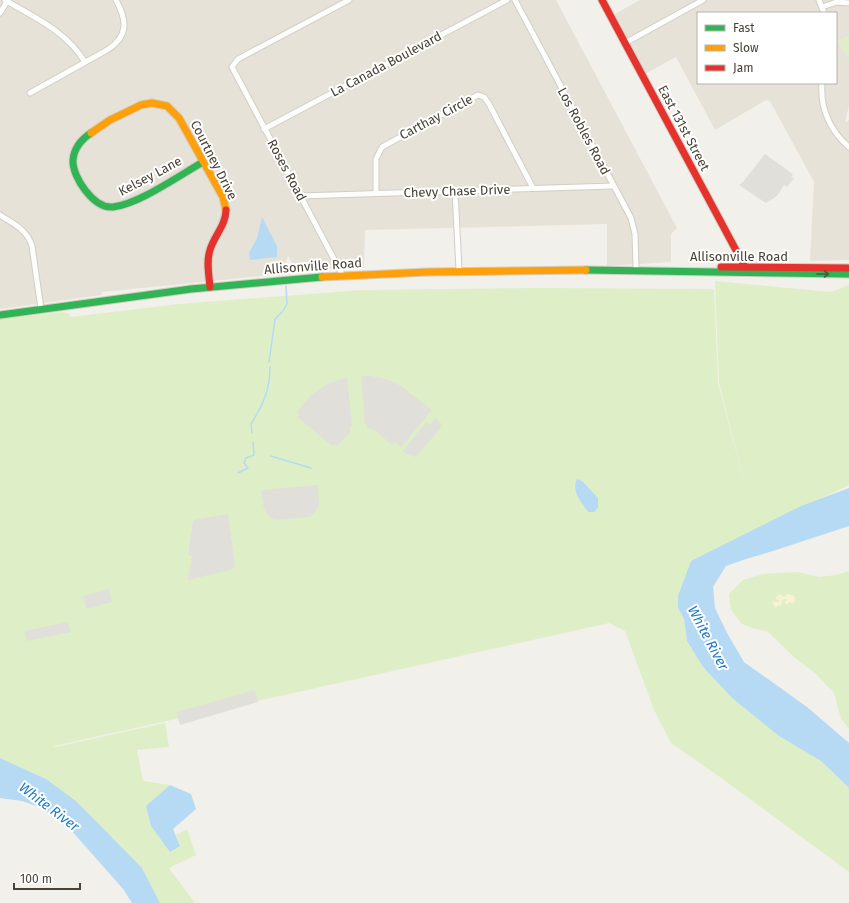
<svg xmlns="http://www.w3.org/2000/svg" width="849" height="903" viewBox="0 0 849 903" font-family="'Fira Sans',sans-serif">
	<rect width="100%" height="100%" fill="#f2f0ea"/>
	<g fill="#e7e2d7" fill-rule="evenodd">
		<polygon points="0,0 556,0 677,228 671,234 671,262 607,266 607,224 365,230 364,268 297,271 288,256 281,274 102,292 101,295 0,309"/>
		<path d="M640,0H849V35L838,42L849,58V105L845,123L849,120V260L810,261L814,182L770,101L766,100L715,130L676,57L645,74L613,15ZM698,13H836V83H698Z"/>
	</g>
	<g fill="#deefc7">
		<polygon points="849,35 849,58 838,42"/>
		<polygon points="715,281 831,292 849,285 849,485 691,561 678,608 684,619 687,641 703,667 732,698 821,761 849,788 849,872 717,775 671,743 654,710 625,631 609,623 54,746 55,747 165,723 169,747 137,750 143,781 170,785 146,807 180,846 176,835 187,829 196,855 169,868 195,903 160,903 142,868 46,779 0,758 0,319 62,312 68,313 71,317 179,304 362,290 540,288 714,289 718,383 748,496 719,383"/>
		<polygon points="849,571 849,729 841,719 834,693 815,673 795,658 767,631 755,629 742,624 731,610 729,594 743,580 763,574 797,572 820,577 836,575"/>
	</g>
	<polygon fill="#f9f1d2" points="779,594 784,597 787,594 793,595 795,598 794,603 792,604 790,602 786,605 785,602 787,600 786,599 782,600 781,606 779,605 775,607 772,602 779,602 779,600 775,599"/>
	<g fill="#e1dfda">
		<polygon points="765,154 793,174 791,177 794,178 787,187 784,185 777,196 766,203 739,185 743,182"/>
		<polygon points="361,376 371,376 386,379 401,386 432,410 401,447 395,442 392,445 376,431 367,428 367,424 365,424"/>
		<polygon points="347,377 352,426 349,428 351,431 337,446 334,444 332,446 297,417 299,415 297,412 310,396 327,384"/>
		<polygon points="435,418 443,425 416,457 402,452 426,422 430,425"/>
		<polygon points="318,485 319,505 314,514 309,517 276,520 270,518 264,509 261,490"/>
		<polygon points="228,514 235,566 230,570 188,580 192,556 188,555 193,520"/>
		<polygon points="109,589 112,602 86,609 83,596"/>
		<polygon points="68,622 71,632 27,641 24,631"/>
		<polygon points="255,690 258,702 180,725 176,712"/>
	</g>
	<g fill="#b6daf4">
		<polygon points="262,217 277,246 277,257 250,260 249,253 257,238"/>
		<path d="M577,479L582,481L598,498V508L594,512H588C581,502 571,491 577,479Z"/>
		<polygon points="849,488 849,526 773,551 746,559 726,566 713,587 715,608 727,633 744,662 807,707 849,743 849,788 821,761 779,736 732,698 703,667 687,641 684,619 678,608 678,596 691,561 801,506"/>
		<polygon points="0,758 46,779 77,802 142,868 160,903 132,903 124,890 71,830 42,808 22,801 0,798"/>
		<polygon points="170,785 191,794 196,809 173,829 180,846 170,852 151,826 146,806"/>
	</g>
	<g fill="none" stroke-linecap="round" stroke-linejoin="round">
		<g stroke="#b6daf4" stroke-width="1.5">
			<polyline points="269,362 275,319 283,311 287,304 286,286"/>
			<path d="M252,433L251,424C263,405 270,390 270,367"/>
			<polyline points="271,456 311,468"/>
			<polyline points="238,473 248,468 244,463 246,458 254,455 253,442"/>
		</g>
		<g stroke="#d0cec7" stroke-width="7">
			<g id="street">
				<path d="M5,0C35,18 66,31 85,62"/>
				<polyline points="515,0 631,218 635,234 636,268"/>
				<polyline points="819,0 824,13"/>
				<polyline points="822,7 837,2 849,3"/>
				<polyline points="0,13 8,0"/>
				<polyline points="625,43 703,0"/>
				<path d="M822,83C820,108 830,131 849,147"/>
				<path d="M30,93L107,50C129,36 127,20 116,0"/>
				<polyline points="264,129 507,0"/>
				<polyline points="455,191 459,270"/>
				<polyline points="376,193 376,159 382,147 478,95 484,97 489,104 533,188"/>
				<polyline points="300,196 613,186"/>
				<path d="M0,215C13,224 27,229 32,246L41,309"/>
				<polyline points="343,276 232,67 238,59 349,0"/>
			</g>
		</g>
		<g stroke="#d2cdc0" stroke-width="9">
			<g id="fast">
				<path d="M91,133C82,139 74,148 73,160C72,177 94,209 113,207C139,204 180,175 203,162"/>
				<polyline points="586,270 849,274"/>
				<polyline points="0,315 191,289 322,277"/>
			</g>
		</g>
		<g stroke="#d2cdc0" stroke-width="9">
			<g id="slow">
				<polyline points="91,133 110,120 141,105 152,103 167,106 179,118 223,197 226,210"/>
				<polyline points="322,277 428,272 586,270"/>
			</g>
		</g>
		<g stroke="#d2cdc0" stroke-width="9">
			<g id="jam">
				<polyline points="602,0 745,267"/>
				<polyline points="721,267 849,268"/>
				<path d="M210,287C209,275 206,262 210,250C214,236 226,225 226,210"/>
			</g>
		</g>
		<use href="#street" stroke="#fdfdfc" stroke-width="5"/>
		<use href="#fast" stroke="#30b455" stroke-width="7"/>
		<use href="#slow" stroke="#ff9f0a" stroke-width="7"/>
		<use href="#jam" stroke="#e5322d" stroke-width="7"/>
	</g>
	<defs><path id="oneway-shaft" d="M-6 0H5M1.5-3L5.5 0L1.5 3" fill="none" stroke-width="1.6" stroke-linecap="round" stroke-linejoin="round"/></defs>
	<use stroke="#435e3d" href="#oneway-shaft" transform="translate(823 274)"/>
	<g text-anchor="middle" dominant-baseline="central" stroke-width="4" stroke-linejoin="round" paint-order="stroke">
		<g font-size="13" fill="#494235" stroke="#fff">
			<text transform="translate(386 64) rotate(-28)">La Canada Boulevard</text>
			<text transform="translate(436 117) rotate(-28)">Carthay Circle</text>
			<text transform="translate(684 128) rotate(62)">East 131st Street</text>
			<text transform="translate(584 131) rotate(62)">Los Robles Road</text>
			<text transform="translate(214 160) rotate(63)">Courtney Drive</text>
			<text transform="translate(287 170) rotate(62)">Roses Road</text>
			<text transform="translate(150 176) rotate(-28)">Kelsey Lane</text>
			<text transform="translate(457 191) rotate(-2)">Chevy Chase Drive</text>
			<text x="739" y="256">Allisonville Road</text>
			<text transform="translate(313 266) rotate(-4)">Allisonville Road</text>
		</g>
		<g font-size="14" font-style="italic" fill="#2179c2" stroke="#fff">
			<text transform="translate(708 638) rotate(62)">White River</text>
			<text transform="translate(49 807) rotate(37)">White River</text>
		</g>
	</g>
	<rect x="697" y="12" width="140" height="72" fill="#ffffff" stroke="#b6b3ae"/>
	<rect x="705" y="25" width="20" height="6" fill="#30b455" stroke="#b6b3ae"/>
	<text x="733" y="32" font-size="12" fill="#494235">Fast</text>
	<rect x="705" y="45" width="20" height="6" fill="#ff9f0a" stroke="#b6b3ae"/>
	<text x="733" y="52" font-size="12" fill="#494235">Slow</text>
	<rect x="705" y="65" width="20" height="6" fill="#e5322d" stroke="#b6b3ae"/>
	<text x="733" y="72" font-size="12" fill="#494235">Jam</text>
	<path d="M14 883v6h66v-6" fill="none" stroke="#494235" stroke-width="2"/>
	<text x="20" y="883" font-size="12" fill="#494235" stroke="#ffffff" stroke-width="3" paint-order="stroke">100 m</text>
</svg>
